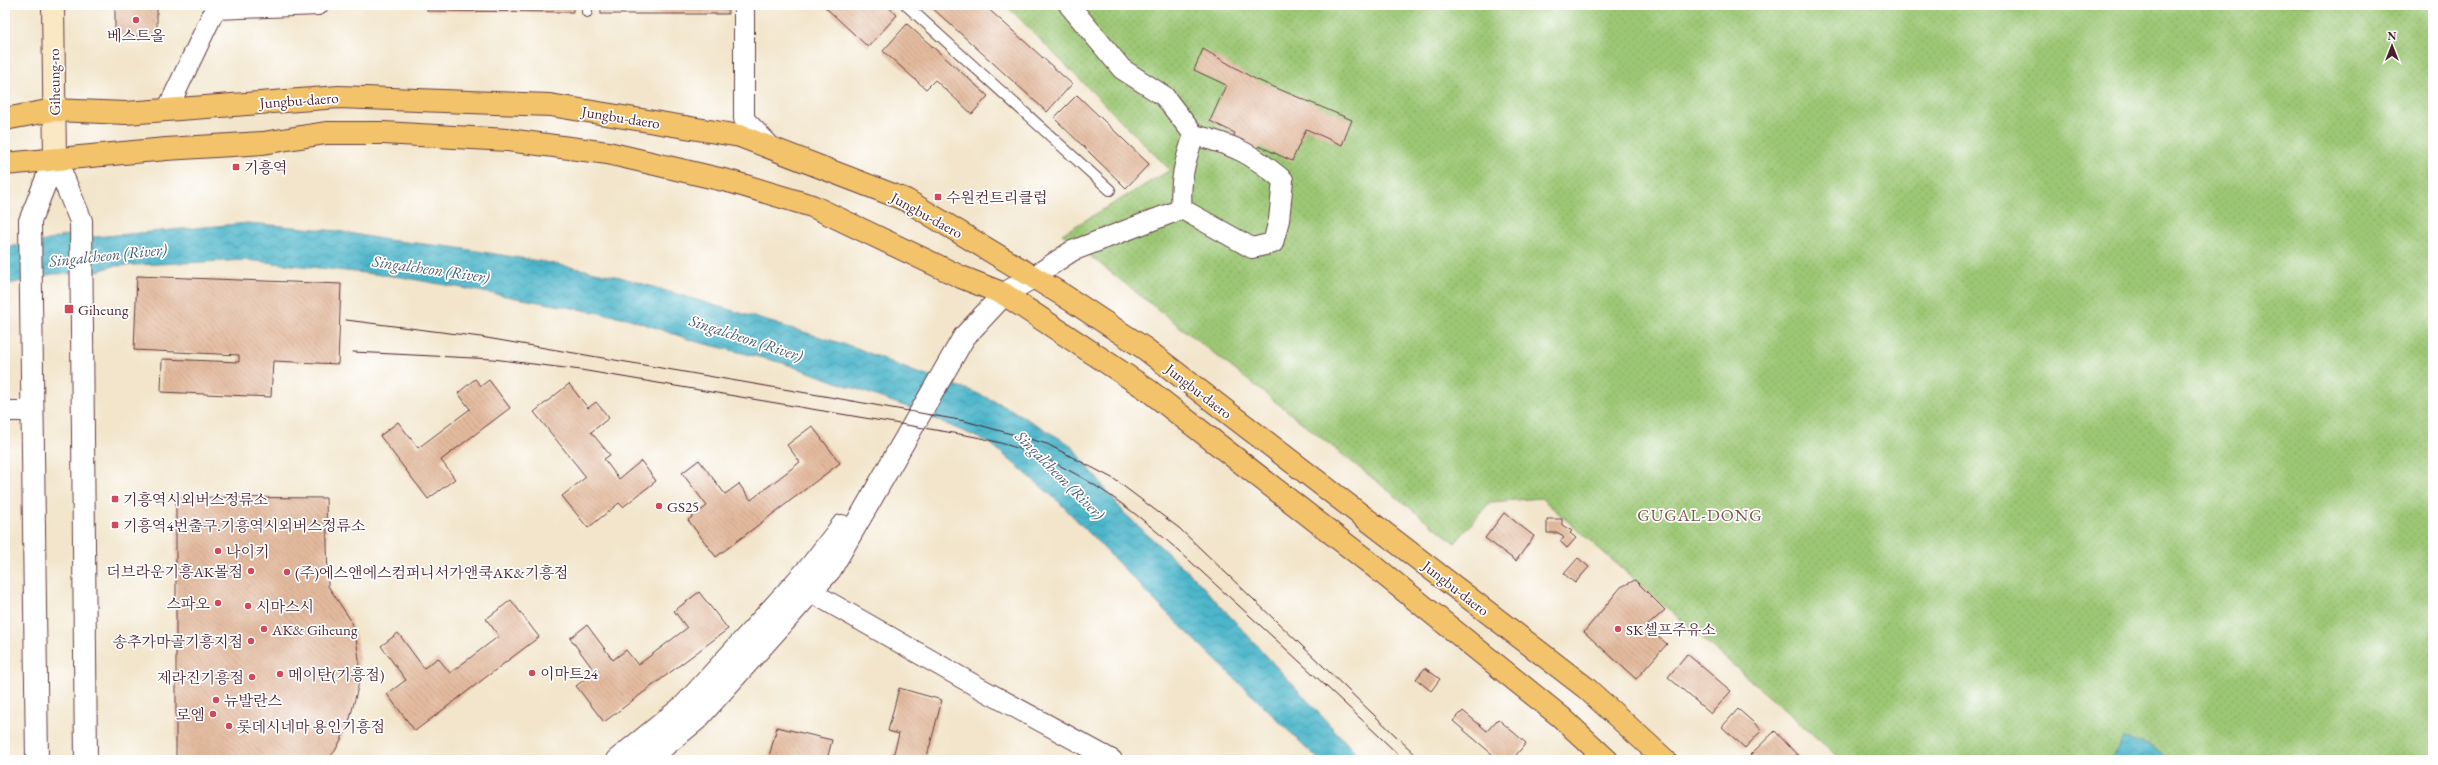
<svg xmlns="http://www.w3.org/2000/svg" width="2438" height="765" viewBox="0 0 2438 765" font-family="'EB Garamond','Noto Serif KR',serif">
	<defs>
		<pattern id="grass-dots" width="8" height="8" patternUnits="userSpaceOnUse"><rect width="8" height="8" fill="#9cc774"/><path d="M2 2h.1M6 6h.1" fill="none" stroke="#88aa65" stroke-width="1.8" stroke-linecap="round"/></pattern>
		<pattern id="water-waves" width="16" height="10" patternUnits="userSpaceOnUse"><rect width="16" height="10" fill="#4cb6ca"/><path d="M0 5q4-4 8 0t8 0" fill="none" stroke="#4193a4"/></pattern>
		<pattern id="building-back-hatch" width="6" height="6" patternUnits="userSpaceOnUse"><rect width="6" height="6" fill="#e3ba9d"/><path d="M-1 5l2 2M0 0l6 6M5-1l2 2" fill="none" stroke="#c49f87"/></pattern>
	</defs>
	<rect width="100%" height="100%" fill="#fff"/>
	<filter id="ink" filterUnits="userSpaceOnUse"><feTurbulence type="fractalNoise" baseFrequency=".025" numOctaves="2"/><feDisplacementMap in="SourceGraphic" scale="8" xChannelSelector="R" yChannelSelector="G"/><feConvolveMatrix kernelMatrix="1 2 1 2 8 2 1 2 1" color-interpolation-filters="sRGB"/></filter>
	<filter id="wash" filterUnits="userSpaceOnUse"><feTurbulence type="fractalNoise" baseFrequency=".012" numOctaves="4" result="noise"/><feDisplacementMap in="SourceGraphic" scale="16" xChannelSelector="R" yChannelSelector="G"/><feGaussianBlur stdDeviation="0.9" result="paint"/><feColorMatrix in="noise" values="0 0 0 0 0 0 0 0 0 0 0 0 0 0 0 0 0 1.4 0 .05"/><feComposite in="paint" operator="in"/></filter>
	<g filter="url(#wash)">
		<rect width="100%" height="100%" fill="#f2e5cb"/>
		<polygon fill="url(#grass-dots)" stroke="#737350" points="1006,5 2433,5 2433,760 1842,760 1541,498 1490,502 1455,543 1062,234 1170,170"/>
		<g fill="url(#water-waves)" stroke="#4b6a7a">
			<polygon points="248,223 338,231 387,240 452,247 545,262 620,277 857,348 912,371 972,391 1005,406 1071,445 1124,513 1196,579 1362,760 1319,760 1164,610 1058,501 990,443 907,407 783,363 694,341 627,318 401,277 247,260 114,266 91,273 53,274 5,285 5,247 38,243 67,235 95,237"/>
			<polygon points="2123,739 2151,745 2171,760 2112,760"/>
		</g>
		<g id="blocks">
			<g fill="url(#building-back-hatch)">
				<rect x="115" y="5" width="42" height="31"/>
				<polygon points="427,5 573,5 573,12 427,11"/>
				<rect x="601" y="5" width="127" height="9"/>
				<polygon points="827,5 886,5 897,15 868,47 825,7"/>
				<polygon points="929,5 984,5 1072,84 1047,112"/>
				<polygon points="907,24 988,96 972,114 935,80 926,89 883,51"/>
				<polygon points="1203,49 1255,79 1352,120 1342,145 1306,129 1292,161 1259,146 1251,160 1228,148 1235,133 1210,121 1226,85 1194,70"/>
				<polygon points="1077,95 1149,164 1126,188 1054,118"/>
				<polygon points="137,276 341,284 338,364 273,361 271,397 161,392 162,359 239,362 239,355 134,350"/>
				<polygon points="475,379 481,386 489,380 510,408 441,460 455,479 428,499 380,436 398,422 418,448 470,409 458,393"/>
				<polygon points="569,384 588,408 596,402 609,418 591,432 610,455 604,459 619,479 641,461 656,481 623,507 619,503 588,528 562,496 586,477 534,412"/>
				<polygon points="812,426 840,463 716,557 688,520 707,506 682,473 699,460 725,494 739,484 751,500 800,462 787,445"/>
				<polygon points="176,497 326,498 328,586 350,619 356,638 359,659 358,687 348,726 335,751 327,760 176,760"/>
				<polygon points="1504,513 1534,536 1516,561 1485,538"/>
				<polygon points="1547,519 1562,519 1562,525 1572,531 1570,533 1576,538 1567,548 1560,541 1564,538 1559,533 1547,533"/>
				<polygon points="1578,558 1589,567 1575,583 1564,574"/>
				<polygon points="1635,580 1665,610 1647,626 1667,644 1636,679 1584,632 1621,587"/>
				<polygon points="699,592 728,629 604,722 576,686 595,672 570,638 587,625 613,660 626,650 638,665 687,628 674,611"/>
				<polygon points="511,600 539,637 415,731 387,694 406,680 381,646 398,633 424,668 438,658 450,673 499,636 486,619"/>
				<polygon points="1687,654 1731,691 1711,714 1668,677"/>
				<polygon points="1425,668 1440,679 1431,691 1416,679"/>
				<polygon points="899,688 942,700 926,760 892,760 899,734 888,731"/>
				<polygon points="1738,709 1762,730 1745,748 1722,727"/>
				<polygon points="1463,711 1487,731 1498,719 1526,743 1512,760 1499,760 1453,721"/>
				<polygon points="777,727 832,740 827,760 768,760"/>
				<polygon points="1775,731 1802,760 1755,760 1750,755"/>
			</g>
		</g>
	</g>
	<g filter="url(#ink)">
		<use href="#blocks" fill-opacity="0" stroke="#633d43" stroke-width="1"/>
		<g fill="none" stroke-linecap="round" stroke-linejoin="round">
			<g stroke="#633d43" stroke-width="12">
				<g id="service">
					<polyline points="587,5 587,12"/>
					<polyline points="906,5 1110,190"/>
				</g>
			</g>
			<g stroke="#633d43" stroke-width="22">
				<g id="minor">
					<polyline points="744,5 744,119 773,149"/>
					<polyline points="1069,5 1122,69 1164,96 1194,135"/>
					<polyline points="215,9 318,5"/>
					<polyline points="167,110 217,5"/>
					<path d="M1033,277L1072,251L1182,209L1252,248L1273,243L1279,220L1283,180C1252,154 1235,145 1194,135C1185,160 1179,183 1182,209"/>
					<polyline points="5,411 31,411"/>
					<polyline points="797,584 976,686 1112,760"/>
				</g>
			</g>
			<g stroke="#633d43" stroke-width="24">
				<g id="tertiary">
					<polyline points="37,760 30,221 55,158 81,221 86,760"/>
					<polyline points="617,760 685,705 812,565 842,526"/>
					<polyline points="647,760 697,719 830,570 964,337 1004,294 1033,277"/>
				</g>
			</g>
			<g stroke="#633d43" stroke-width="24">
				<polyline id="secondary" points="53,5 55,158"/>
			</g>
			<g stroke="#633d43" stroke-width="24">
				<g id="primary">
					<polyline points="5,119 53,110 126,113 339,97 550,105 740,136 906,200 1063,295 1144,348 1586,688 1665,760"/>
					<polyline points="5,164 166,149 263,143 326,133 383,133 508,140 608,153 732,182 812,206 961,277 1004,294 1148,390 1375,567 1561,717 1607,760"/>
				</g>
			</g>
			<use href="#service" stroke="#fff" stroke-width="10"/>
			<use href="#minor" stroke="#fff" stroke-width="20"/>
			<use href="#tertiary" stroke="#fff" stroke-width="22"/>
			<use href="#secondary" stroke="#fae7c3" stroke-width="22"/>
			<use href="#primary" stroke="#f2c36a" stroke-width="22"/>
			<g stroke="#4a1f2b" stroke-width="1">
				<polyline points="346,320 481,337 824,396 965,421 1047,444 1114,479 1179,528 1421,760"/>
				<path d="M353,352L493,359L581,370L971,436C1089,459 1153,528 1238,605C1294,656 1349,707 1404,760"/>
			</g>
		</g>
	</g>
	<g fill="#d1495b" stroke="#fff" stroke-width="1.5">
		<circle cx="136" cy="20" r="4"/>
		<rect x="232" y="163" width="8" height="8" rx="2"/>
		<rect x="934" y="193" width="8" height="8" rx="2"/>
		<rect x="64" y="304" width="10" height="10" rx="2"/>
		<rect x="111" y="495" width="8" height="8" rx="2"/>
		<circle cx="659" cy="506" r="4"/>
		<rect x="111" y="521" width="8" height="8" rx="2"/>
		<circle cx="218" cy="551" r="4"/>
		<circle cx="251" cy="571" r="4"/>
		<circle cx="287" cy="572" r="4"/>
		<circle cx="218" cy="603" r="4"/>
		<circle cx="248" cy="606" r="4"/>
		<circle cx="264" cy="629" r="4"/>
		<circle cx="1618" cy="629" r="4"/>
		<circle cx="251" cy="641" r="4"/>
		<circle cx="532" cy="673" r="4"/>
		<circle cx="280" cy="674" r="4"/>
		<circle cx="252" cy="677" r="4"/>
		<circle cx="216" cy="700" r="4"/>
		<circle cx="213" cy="714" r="4"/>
		<circle cx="229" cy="726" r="4"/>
	</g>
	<g text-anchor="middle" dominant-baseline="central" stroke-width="3.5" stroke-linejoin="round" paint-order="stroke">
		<g font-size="15" fill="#4a1f2b" stroke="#fff" text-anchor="start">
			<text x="136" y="35" text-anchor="middle">베스트올</text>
			<text x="244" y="167">기흥역</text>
			<text x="946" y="197">수원컨트리클럽</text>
			<text x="78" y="309">Giheung</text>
			<text x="123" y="499">기흥역시외버스정류소</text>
			<text x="667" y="506">GS25</text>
			<text x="123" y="525">기흥역4번출구.기흥역시외버스정류소</text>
			<text x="226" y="551">나이키</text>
			<text x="243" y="571" text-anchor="end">더브라운기흥AK몰점</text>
			<text x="295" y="572">(주)에스앤에스컴퍼니서가앤쿡AK&amp;기흥점</text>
			<text x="210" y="603" text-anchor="end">스파오</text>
			<text x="256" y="606">시마스시</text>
			<text x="272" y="629">AK&amp; Giheung</text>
			<text x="1626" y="629">SK셀프주유소</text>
			<text x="243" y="641" text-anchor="end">송추가마골기흥지점</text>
			<text x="540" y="673">이마트24</text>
			<text x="288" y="674">메이탄(기흥점)</text>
			<text x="244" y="677" text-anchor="end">제라진기흥점</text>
			<text x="224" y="700">뉴발란스</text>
			<text x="205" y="714" text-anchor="end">로엠</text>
			<text x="237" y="726">롯데시네마 용인기흥점</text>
		</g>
		<g font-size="15" fill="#4a1f2b" stroke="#fff">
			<text transform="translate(54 82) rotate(-91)">Giheung-ro</text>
			<text transform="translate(299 100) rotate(-4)">Jungbu-daero</text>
			<text transform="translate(621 117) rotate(9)">Jungbu-daero</text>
			<text transform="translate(927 215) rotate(29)">Jungbu-daero</text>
			<text transform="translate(1199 391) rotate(38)">Jungbu-daero</text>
			<text transform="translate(1456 588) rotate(38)">Jungbu-daero</text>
		</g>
		<g font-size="16" font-style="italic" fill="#4b5b6b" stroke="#fff">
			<text transform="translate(108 255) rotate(-6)">Singalcheon (River)</text>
			<text transform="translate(431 269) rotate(8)">Singalcheon (River)</text>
			<text transform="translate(746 338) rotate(18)">Singalcheon (River)</text>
			<text transform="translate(1060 475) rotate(45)">Singalcheon (River)</text>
		</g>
		<g font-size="17" letter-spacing="1" fill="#805553" stroke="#fff">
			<text x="1700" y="515">GUGAL-DONG</text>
		</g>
	</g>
	<rect width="2438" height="765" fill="none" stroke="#fff" stroke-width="20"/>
	<g transform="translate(2392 46)" stroke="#ffffff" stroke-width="3" paint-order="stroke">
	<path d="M0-3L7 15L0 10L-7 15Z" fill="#4a1f2b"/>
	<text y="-6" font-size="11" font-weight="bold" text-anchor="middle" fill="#4a1f2b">N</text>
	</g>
</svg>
